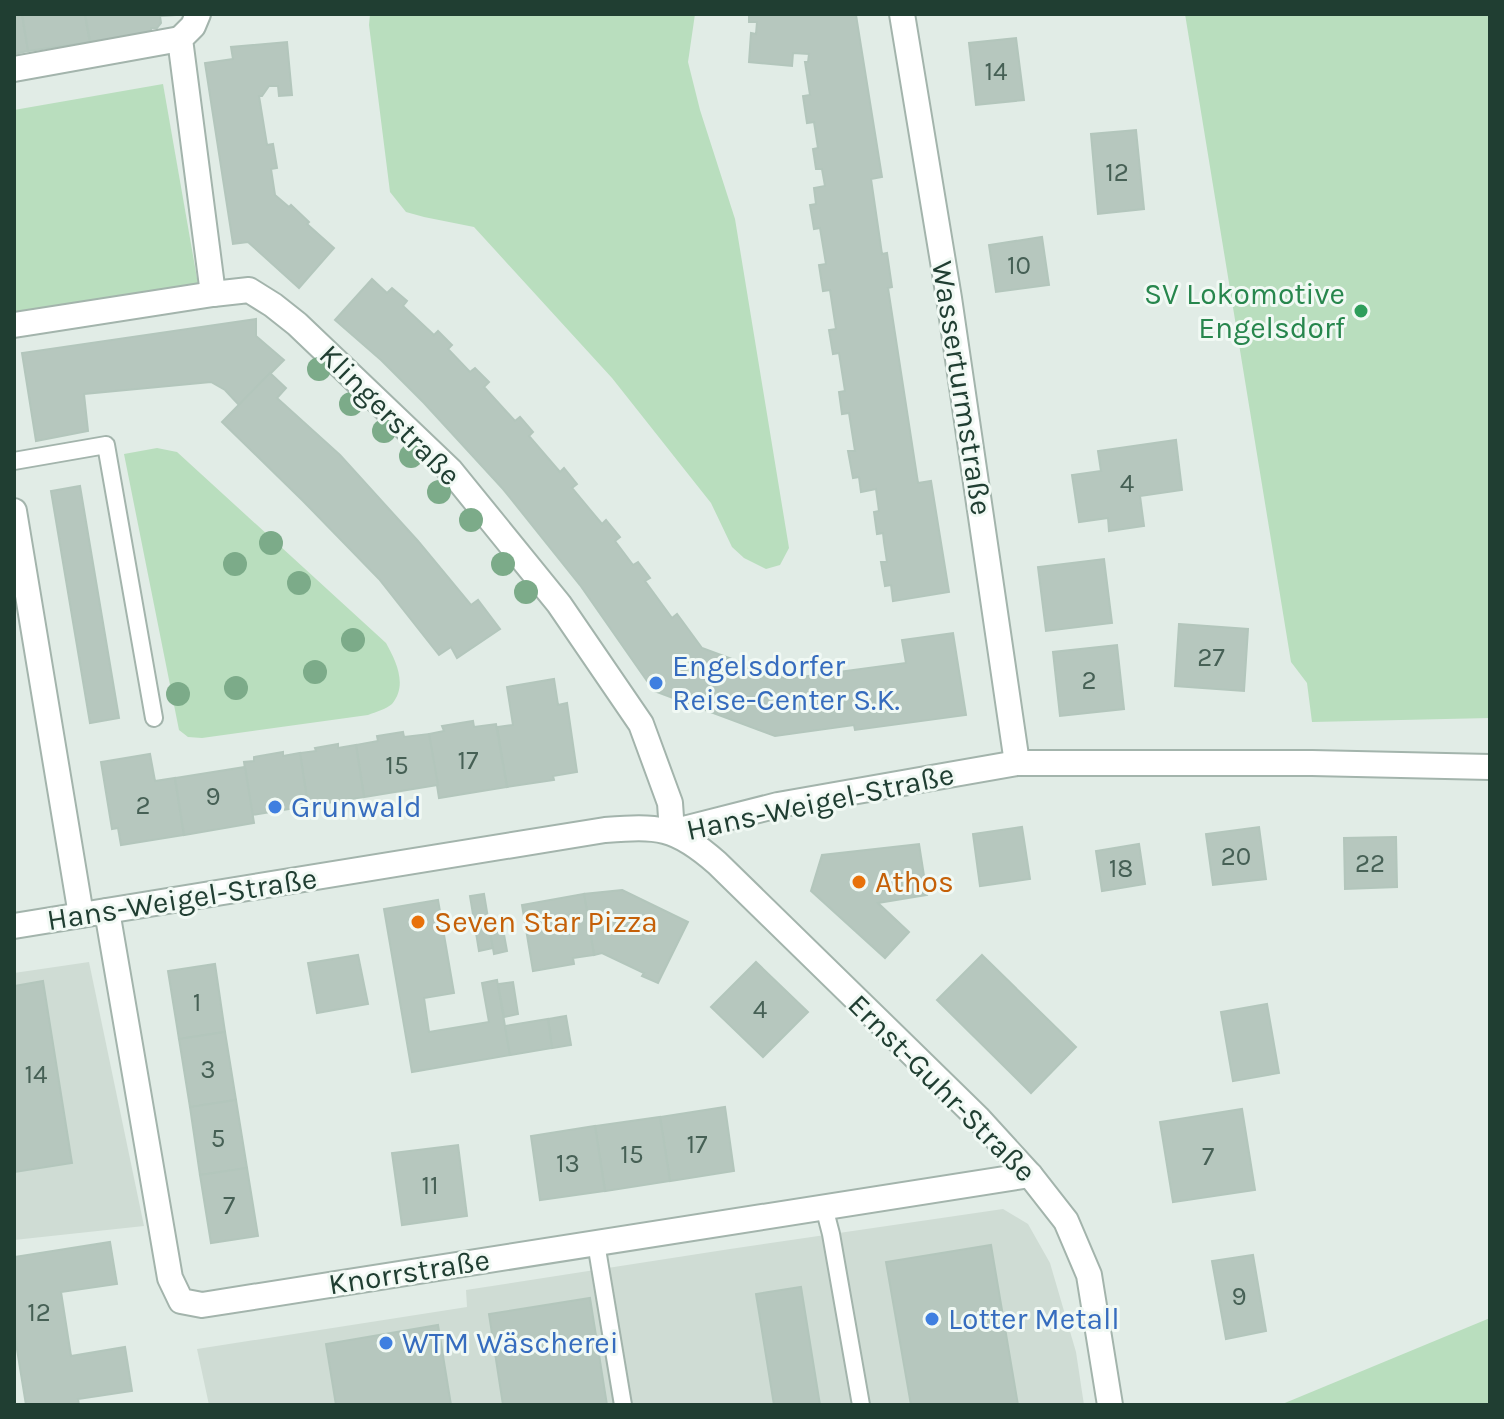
<svg xmlns="http://www.w3.org/2000/svg" width="1504" height="1419" viewBox="0 0 1504 1419" font-family="Karla,sans-serif">
	<rect width="100%" height="100%" fill="#e1ece6"/>
	<g fill="#cfdcd4">
		<polygon points="89,962 144,1226 14,1240 14,973"/>
		<polygon points="1003,1209 1028,1224 1050,1263 1076,1352 1084,1405 209,1405 197,1349 467,1307 466,1290 730,1249"/>
	</g>
	<g fill="#b9debe">
		<polygon points="370,14 695,14 688,62 700,110 735,219 789,548 780,565 766,569 744,558 732,547 711,503 612,378 474,227 424,217 406,212 390,192 369,25"/>
		<polygon points="1185,14 1490,14 1490,718 1312,722 1307,683 1291,662"/>
		<polygon points="163,84 198,284 14,315 14,110"/>
		<path d="M157,448L177,452L386,643C396,661 408,685 392,704C386,709 376,712 368,715L202,738L188,737L179,730L124,454Z"/>
		<polygon points="1490,1318 1490,1405 1280,1405"/>
	</g>
	<g fill="#b6c7be" stroke="#b3c6bc" stroke-width="2">
		<polygon points="14,14 22,14 28,51 14,54"/>
		<polygon points="22,14 85,14 90,42 28,51"/>
		<polygon points="85,14 175,14 175,15 160,16 161,23 157,28 151,28 151,32 90,42"/>
		<polygon points="749,14 856,15 882,177 871,179 882,254 887,253 892,287 888,288 918,483 931,481 949,592 893,601 891,585 885,586 881,562 887,562 884,542 883,533 877,534 874,512 879,511 876,489 861,492 859,477 853,478 848,451 855,451 849,413 842,414 839,392 845,391 839,353 833,354 829,330 836,329 830,290 823,291 819,265 826,264 820,228 814,229 810,205 816,204 814,188 825,186 822,169 816,169 813,149 818,148 814,122 807,123 803,96 810,95 805,62 808,62 809,54 793,53 792,66 749,62 751,33 756,34 757,22 749,22"/>
		<polygon points="1016,38 1024,100 976,105 969,43"/>
		<polygon points="287,42 292,95 279,96 278,86 269,86 262,96 259,96 267,145 273,144 277,168 271,169 275,195 289,207 291,205 309,222 307,224 334,248 299,288 248,242 233,244 205,63 233,59 231,47"/>
		<polygon points="1136,130 1144,209 1098,214 1091,134"/>
		<polygon points="1042,237 1049,285 996,292 989,245"/>
		<polygon points="372,279 387,293 392,288 407,301 403,306 434,335 438,331 452,345 448,349 470,372 475,368 489,382 484,387 515,421 520,417 533,432 529,436 560,472 564,468 577,484 572,488 602,524 606,520 620,537 615,541 633,565 638,562 650,578 645,581 672,618 677,614 702,648 786,679 906,663 902,640 953,633 966,715 855,730 854,725 775,736 654,691 580,585 503,489 424,403 381,360 335,320"/>
		<polygon points="256,319 256,336 284,360 239,405 225,390 211,382 84,394 88,431 36,441 22,353"/>
		<polygon points="270,373 286,388 277,398 340,455 418,541 471,605 478,600 500,629 457,658 451,647 439,655 379,579 303,501 222,422"/>
		<polygon points="1176,440 1182,490 1140,496 1144,526 1109,531 1108,518 1079,522 1072,475 1101,471 1098,451"/>
		<polygon points="80,486 119,718 90,723 51,491"/>
		<polygon points="1104,559 1112,623 1046,631 1038,567"/>
		<polygon points="1179,624 1248,629 1244,691 1175,686"/>
		<polygon points="1117,645 1124,709 1060,716 1053,652"/>
		<polygon points="554,679 558,705 567,703 577,772 553,776 554,780 507,787 497,727 513,725 507,687"/>
		<polygon points="473,721 474,727 496,724 507,787 439,798 429,734 444,731 442,726"/>
		<polygon points="403,732 404,737 429,734 438,785 364,797 356,745 378,741 377,736"/>
		<polygon points="338,744 338,748 356,745 364,797 308,806 300,753 316,751 315,748"/>
		<polygon points="283,752 283,756 300,753 308,806 252,815 244,762 254,761 254,757"/>
		<polygon points="150,754 155,781 175,778 184,835 121,845 118,828 112,829 101,762"/>
		<polygon points="245,767 254,823 184,835 175,778"/>
		<polygon points="1022,827 1030,879 980,886 973,834"/>
		<polygon points="1259,827 1266,879 1213,885 1206,834"/>
		<polygon points="1396,837 1397,887 1345,889 1344,838"/>
		<polygon points="919,844 927,895 878,903 909,932 885,958 811,891 822,855"/>
		<polygon points="1139,844 1145,884 1102,891 1096,851"/>
		<polygon points="622,890 688,922 658,983 642,976 644,973 602,953 594,955 584,894"/>
		<polygon points="484,894 493,948 479,951 470,896"/>
		<polygon points="584,894 594,955 573,958 574,964 533,971 522,905"/>
		<polygon points="438,900 454,993 424,998 429,1032 489,1022 482,983 497,980 510,1055 412,1072 384,909"/>
		<polygon points="501,918 507,951 494,954 488,921"/>
		<polygon points="358,955 368,1004 317,1013 308,963"/>
		<polygon points="982,955 1076,1047 1031,1093 937,1000"/>
		<polygon points="756,962 808,1012 763,1057 711,1007"/>
		<polygon points="215,964 225,1032 179,1039 168,971"/>
		<polygon points="43,981 72,1163 14,1172 14,986"/>
		<polygon points="513,982 518,1014 504,1017 498,984"/>
		<polygon points="1267,1004 1279,1073 1233,1081 1221,1012"/>
		<polygon points="566,1016 571,1045 552,1048 548,1019"/>
		<polygon points="548,1019 552,1048 510,1055 505,1026"/>
		<polygon points="225,1032 236,1100 190,1107 179,1039"/>
		<polygon points="236,1100 247,1168 200,1175 190,1107"/>
		<polygon points="725,1107 734,1171 670,1181 660,1117"/>
		<polygon points="1242,1109 1255,1190 1173,1202 1160,1122"/>
		<polygon points="660,1117 670,1181 605,1191 595,1126"/>
		<polygon points="595,1126 605,1191 540,1200 531,1136"/>
		<polygon points="458,1145 467,1216 402,1225 392,1153"/>
		<polygon points="247,1168 258,1236 211,1243 200,1175"/>
		<polygon points="110,1242 117,1284 61,1292 71,1356 125,1347 132,1391 78,1399 79,1405 26,1405 14,1331 14,1257"/>
		<polygon points="991,1245 1018,1405 911,1405 886,1262"/>
		<polygon points="1253,1255 1266,1331 1226,1339 1212,1261"/>
		<polygon points="801,1287 820,1405 774,1405 756,1294"/>
		<polygon points="590,1298 607,1405 503,1405 489,1314"/>
		<polygon points="438,1325 451,1405 336,1405 326,1344"/>
	</g>
	<g fill="none" stroke-linecap="round" stroke-linejoin="round">
		<g stroke="#a3b4ac" stroke-width="20">
			<g id="service">
				<polyline points="14,461 106,445 154,718"/>
				<polyline points="824,1207 831,1234 861,1405"/>
				<polyline points="596,1243 623,1405"/>
			</g>
		</g>
		<g stroke="#a3b4ac" stroke-width="28">
			<g id="minor">
				<polyline points="198,14 193,26 180,39 213,294 249,290 273,305 297,324 451,471 559,604 641,724 670,803 672,832 778,805 1017,763 1312,763 1490,767"/>
				<polyline points="902,14 949,298 1017,763"/>
				<polyline points="14,69 180,39"/>
				<polyline points="14,325 213,294"/>
				<polyline points="14,511 81,915"/>
				<polyline points="107,911 170,1278 181,1301 202,1305 1030,1175"/>
			</g>
		</g>
		<g stroke="#a3b4ac" stroke-width="28">
			<path id="tertiary" d="M14,926L605,830C658,826 675,826 717,863L978,1118L1030,1175L1066,1221L1089,1275L1110,1405"/>
		</g>
		<use href="#service" stroke="#fff" stroke-width="16"/>
		<use href="#minor" stroke="#fff" stroke-width="24"/>
		<use href="#tertiary" stroke="#fff" stroke-width="24"/>
	</g>
	<g fill="#7cab89">
		<circle cx="319" cy="369" r="12"/>
		<circle cx="351" cy="404" r="12"/>
		<circle cx="384" cy="431" r="12"/>
		<circle cx="411" cy="456" r="12"/>
		<circle cx="439" cy="492" r="12"/>
		<circle cx="471" cy="520" r="12"/>
		<circle cx="271" cy="543" r="12"/>
		<circle cx="235" cy="564" r="12"/>
		<circle cx="503" cy="564" r="12"/>
		<circle cx="299" cy="583" r="12"/>
		<circle cx="526" cy="592" r="12"/>
		<circle cx="353" cy="640" r="12"/>
		<circle cx="315" cy="672" r="12"/>
		<circle cx="236" cy="688" r="12"/>
		<circle cx="178" cy="694" r="12"/>
	</g>
	<circle fill="#2e9e5b" stroke="#f1f9f4" stroke-width="3" cx="1361" cy="311" r="8"/>
	<g fill="#3f7fe0" stroke="#f1f9f4" stroke-width="3">
		<circle cx="656" cy="683" r="8"/>
		<circle cx="275" cy="807" r="8"/>
		<circle cx="932" cy="1319" r="8"/>
		<circle cx="386" cy="1343" r="8"/>
	</g>
	<g fill="#e8710a" stroke="#f1f9f4" stroke-width="3">
		<circle cx="859" cy="882" r="8"/>
		<circle cx="418" cy="922" r="8"/>
	</g>
	<g text-anchor="middle" dominant-baseline="central" stroke-width="6" stroke-linejoin="round" paint-order="stroke">
		<g font-size="26" fill="#466055">
			<text x="996" y="71">14</text>
			<text x="1117" y="172">12</text>
			<text x="1019" y="265">10</text>
			<text x="1127" y="483">4</text>
			<text x="1211" y="657">27</text>
			<text x="1089" y="680">2</text>
			<text x="468" y="760">17</text>
			<text x="397" y="765">15</text>
			<text x="213" y="796">9</text>
			<text x="143" y="805">2</text>
			<text x="1236" y="856">20</text>
			<text x="1370" y="863">22</text>
			<text x="1121" y="868">18</text>
			<text x="197" y="1002">1</text>
			<text x="760" y="1009">4</text>
			<text x="208" y="1069">3</text>
			<text x="36" y="1074">14</text>
			<text x="218" y="1138">5</text>
			<text x="697" y="1144">17</text>
			<text x="632" y="1154">15</text>
			<text x="1208" y="1156">7</text>
			<text x="568" y="1163">13</text>
			<text x="430" y="1185">11</text>
			<text x="229" y="1205">7</text>
			<text x="1239" y="1296">9</text>
			<text x="39" y="1312">12</text>
		</g>
		<g font-size="30" fill="#27864d" stroke="#f1f9f4" text-anchor="end">
			<text x="1345" y="294">SV Lokomotive<tspan x="1345" dy="34">Engelsdorf</tspan></text>
		</g>
		<g font-size="30" fill="#203e32" stroke="#f1f9f4">
			<text transform="translate(962 388) rotate(81)">Wasserturmstraße</text>
			<text transform="translate(390 415) rotate(45)">Klingerstraße</text>
			<text transform="translate(820 802) rotate(-12)">Hans-Weigel-Straße</text>
			<text transform="translate(182 899) rotate(-9)">Hans-Weigel-Straße</text>
			<text transform="translate(942 1088) rotate(45)">Ernst-Guhr-Straße</text>
			<text transform="translate(409 1272) rotate(-9)">Knorrstraße</text>
		</g>
		<g font-size="30" fill="#366cbe" stroke="#f1f9f4" text-anchor="start">
			<text x="672" y="666">Engelsdorfer<tspan x="672" dy="34">Reise-Center S.K.</tspan></text>
			<text x="291" y="807">Grunwald</text>
			<text x="948" y="1319">Lotter Metall</text>
			<text x="402" y="1343">WTM Wäscherei</text>
		</g>
		<g font-size="30" fill="#c56008" stroke="#f1f9f4" text-anchor="start">
			<text x="875" y="882">Athos</text>
			<text x="434" y="922">Seven Star Pizza</text>
		</g>
	</g>
	<rect width="1504" height="1419" fill="none" stroke="#203e32" stroke-width="32"/>
</svg>
